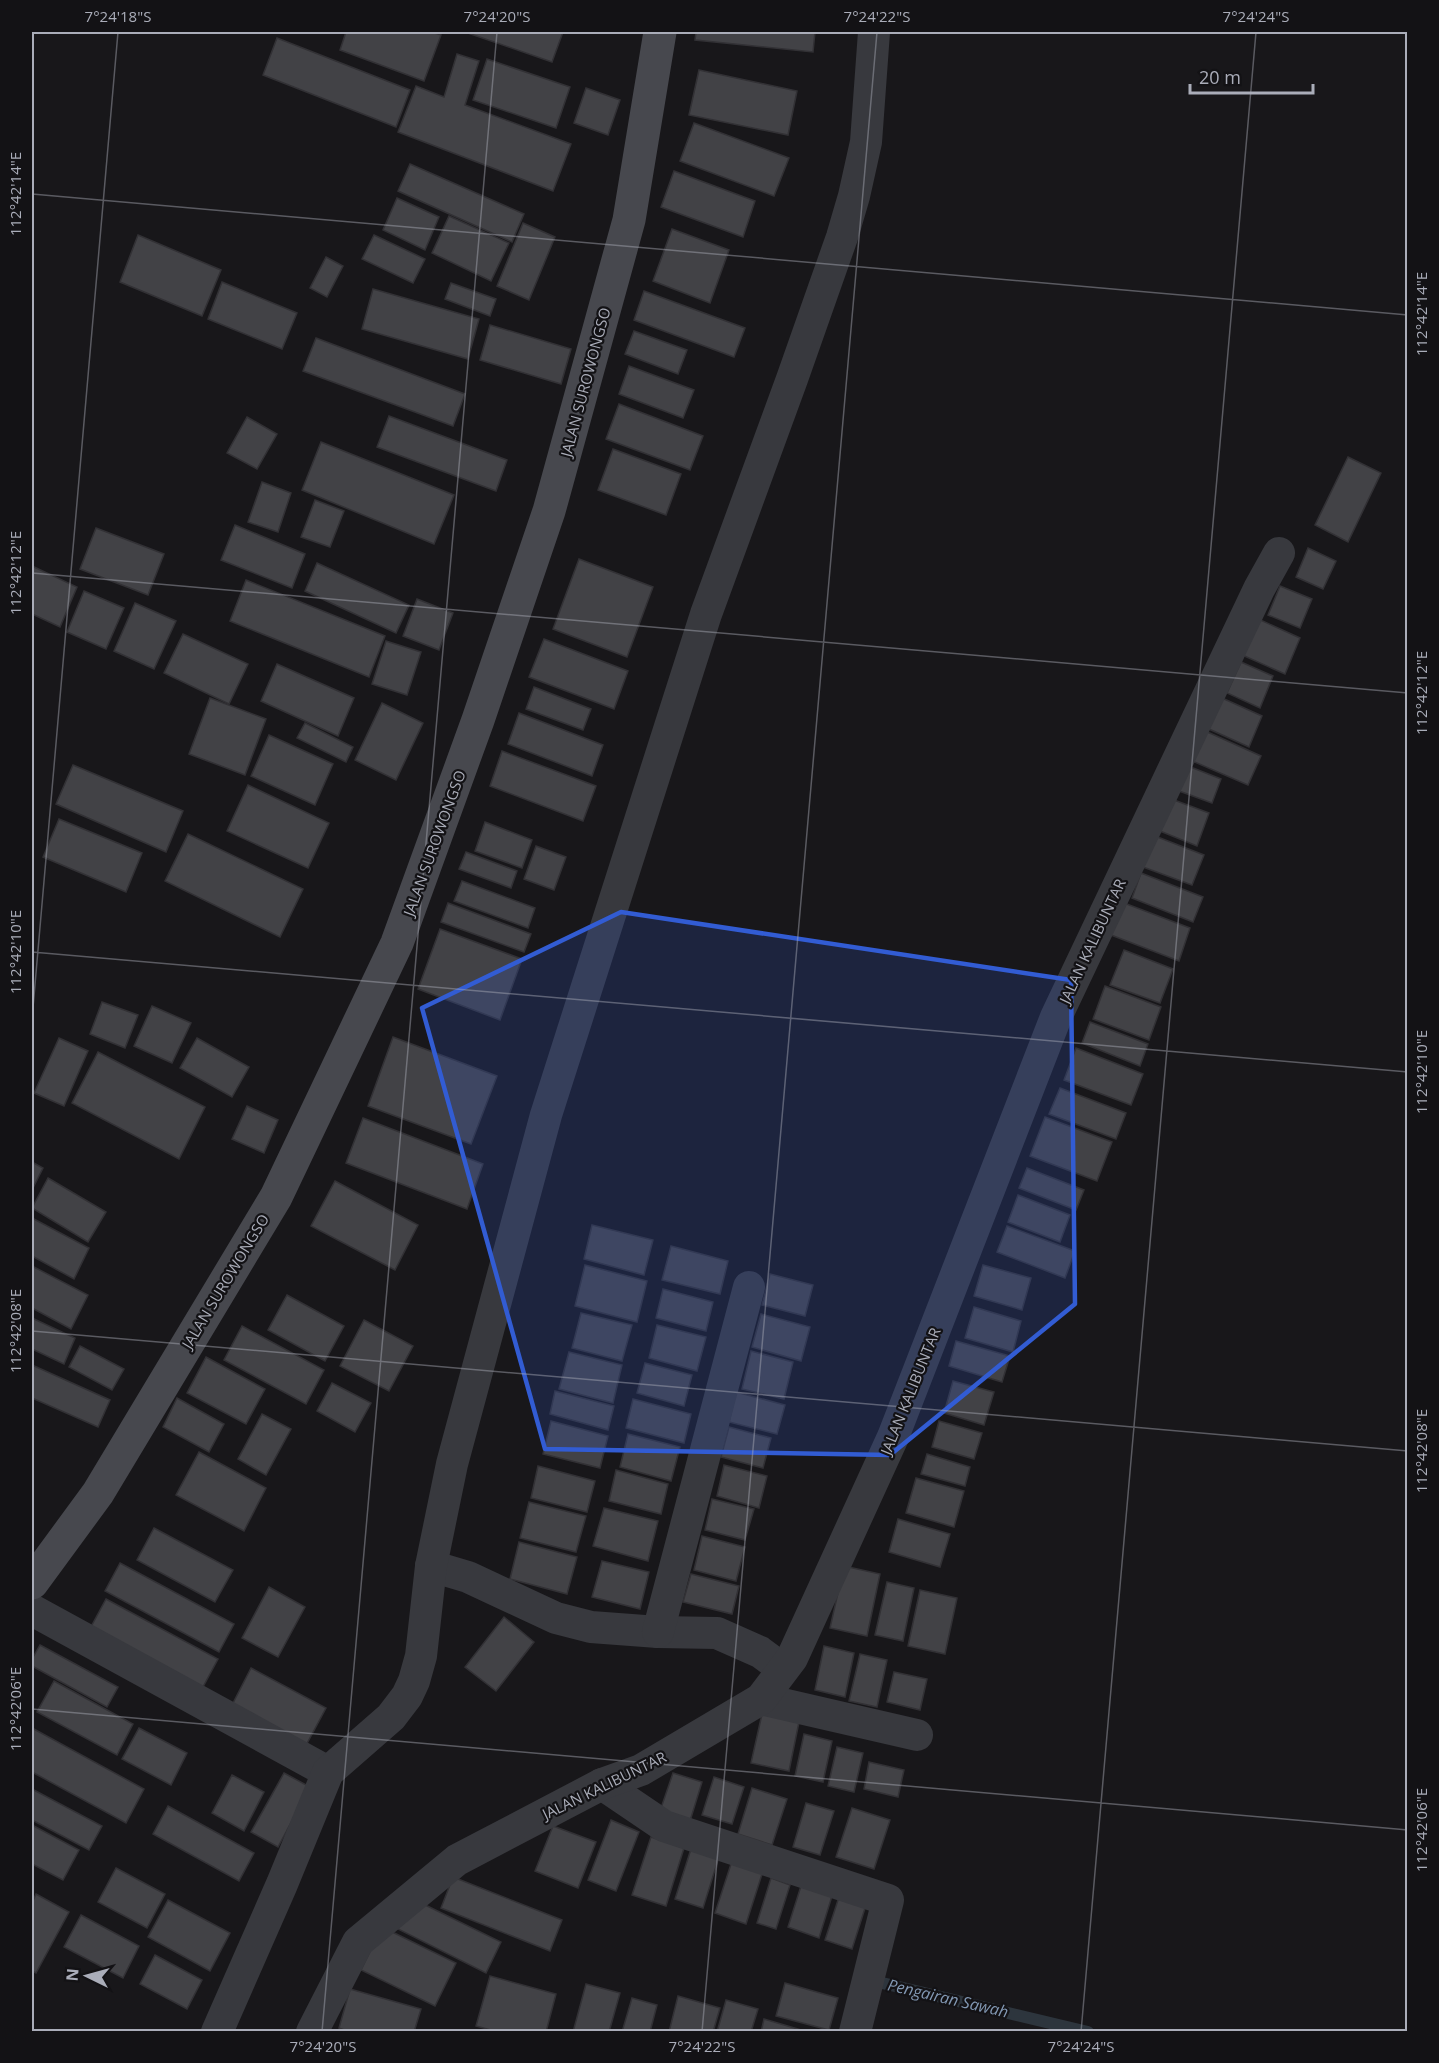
<svg xmlns="http://www.w3.org/2000/svg" width="1439" height="2063" viewBox="0 0 1439 2063" font-family="'Open Sans',sans-serif">
	<rect width="100%" height="100%" fill="#18171a"/>
	<g fill="none" stroke-linecap="round" stroke-linejoin="round">
		<polyline stroke="#2d353d" stroke-width="12" points="878,1982 1088,2032"/>
	</g>
	<g fill="#424246" stroke="#323135" stroke-width="1.5">
		<polygon points="346,32 432,32 441,35 424,81 340,50"/>
		<polygon points="465,32 563,32 552,62"/>
		<polygon points="696,32 815,32 813,52 695,40"/>
		<polygon points="277,38 410,90 396,127 263,75"/>
		<polygon points="457,54 479,61 465,105 571,144 553,191 398,132 416,86 444,97"/>
		<polygon points="487,59 570,87 556,128 473,100"/>
		<polygon points="699,70 797,91 788,135 689,115"/>
		<polygon points="586,88 620,100 608,135 574,123"/>
		<polygon points="694,123 789,158 774,196 680,161"/>
		<polygon points="410,164 524,214 512,242 398,191"/>
		<polygon points="674,171 755,201 743,237 661,207"/>
		<polygon points="397,198 439,217 425,250 383,230"/>
		<polygon points="449,216 509,243 491,281 432,253"/>
		<polygon points="523,223 555,237 529,300 497,286"/>
		<polygon points="672,229 729,250 710,303 653,281"/>
		<polygon points="138,235 221,270 202,316 120,282"/>
		<polygon points="374,235 425,259 413,283 362,259"/>
		<polygon points="326,257 343,266 327,297 310,288"/>
		<polygon points="222,282 297,313 282,349 208,319"/>
		<polygon points="451,283 496,299 490,316 445,299"/>
		<polygon points="373,289 479,319 468,359 362,329"/>
		<polygon points="644,291 745,328 734,357 634,320"/>
		<polygon points="490,325 571,349 561,384 480,360"/>
		<polygon points="634,331 687,350 678,374 625,354"/>
		<polygon points="316,338 465,394 453,426 303,371"/>
		<polygon points="629,366 694,390 683,418 619,394"/>
		<polygon points="619,404 703,436 690,470 606,439"/>
		<polygon points="389,416 507,460 496,491 377,447"/>
		<polygon points="247,417 277,434 257,469 227,453"/>
		<polygon points="321,442 454,495 434,544 302,490"/>
		<polygon points="613,449 681,474 666,515 598,490"/>
		<polygon points="1348,457 1381,473 1348,542 1315,525"/>
		<polygon points="262,482 291,493 278,532 248,522"/>
		<polygon points="315,500 344,511 330,547 301,537"/>
		<polygon points="235,525 305,554 292,588 221,560"/>
		<polygon points="96,528 164,554 148,595 80,569"/>
		<polygon points="1308,548 1336,561 1323,589 1296,577"/>
		<polygon points="579,559 653,587 627,657 553,629"/>
		<polygon points="317,563 409,605 396,633 305,591"/>
		<polygon points="32,566 77,587 60,627 32,614"/>
		<polygon points="246,580 385,636 369,677 230,621"/>
		<polygon points="1280,586 1312,599 1300,628 1268,615"/>
		<polygon points="84,591 124,608 106,649 67,632"/>
		<polygon points="417,599 453,613 439,650 403,636"/>
		<polygon points="135,603 176,621 154,669 114,651"/>
		<polygon points="1256,618 1300,638 1285,674 1240,654"/>
		<polygon points="183,634 248,664 229,704 164,673"/>
		<polygon points="544,639 628,671 614,709 529,677"/>
		<polygon points="386,641 421,652 407,695 372,684"/>
		<polygon points="1241,662 1273,676 1260,708 1227,693"/>
		<polygon points="277,664 354,698 338,736 261,701"/>
		<polygon points="534,687 591,709 583,730 526,709"/>
		<polygon points="210,698 266,719 245,775 189,754"/>
		<polygon points="1222,698 1262,716 1249,747 1209,729"/>
		<polygon points="382,703 423,723 396,780 355,760"/>
		<polygon points="519,713 603,745 592,776 508,744"/>
		<polygon points="305,723 353,747 346,762 297,738"/>
		<polygon points="1203,730 1261,756 1248,785 1190,760"/>
		<polygon points="269,735 333,764 315,805 251,776"/>
		<polygon points="502,751 596,786 583,821 490,786"/>
		<polygon points="73,765 183,811 166,852 56,804"/>
		<polygon points="1188,766 1221,779 1212,803 1179,791"/>
		<polygon points="248,785 329,823 308,868 227,831"/>
		<polygon points="1166,797 1209,813 1197,846 1155,829"/>
		<polygon points="59,819 142,853 126,892 43,857"/>
		<polygon points="485,822 532,840 522,868 475,851"/>
		<polygon points="188,834 303,889 280,937 165,881"/>
		<polygon points="1155,836 1204,855 1192,885 1143,867"/>
		<polygon points="536,846 566,857 554,890 524,879"/>
		<polygon points="466,852 517,871 511,888 459,869"/>
		<polygon points="1141,873 1203,897 1193,922 1132,898"/>
		<polygon points="462,881 535,908 528,928 454,901"/>
		<polygon points="448,903 531,934 524,952 441,922"/>
		<polygon points="1124,903 1190,928 1179,961 1111,935"/>
		<polygon points="440,929 522,959 500,1020 418,989"/>
		<polygon points="1124,950 1173,969 1160,1003 1110,985"/>
		<polygon points="1105,986 1161,1007 1149,1040 1093,1019"/>
		<polygon points="102,1002 138,1015 125,1048 90,1034"/>
		<polygon points="152,1006 191,1023 172,1063 134,1046"/>
		<polygon points="1090,1022 1148,1044 1140,1066 1082,1043"/>
		<polygon points="393,1037 497,1076 471,1144 368,1106"/>
		<polygon points="59,1038 88,1051 64,1106 34,1093"/>
		<polygon points="197,1038 249,1067 232,1097 180,1068"/>
		<polygon points="1076,1048 1143,1074 1131,1105 1064,1080"/>
		<polygon points="98,1052 205,1107 179,1159 72,1103"/>
		<polygon points="1060,1088 1126,1113 1116,1139 1049,1114"/>
		<polygon points="247,1106 278,1120 264,1153 232,1139"/>
		<polygon points="1045,1117 1112,1142 1097,1181 1030,1156"/>
		<polygon points="363,1118 483,1164 467,1209 346,1163"/>
		<polygon points="32,1162 43,1168 32,1190"/>
		<polygon points="1027,1168 1084,1190 1076,1210 1019,1188"/>
		<polygon points="48,1178 106,1212 88,1242 32,1208"/>
		<polygon points="335,1181 418,1225 395,1270 311,1226"/>
		<polygon points="1018,1195 1070,1215 1060,1242 1008,1222"/>
		<polygon points="32,1218 89,1248 74,1279 32,1256"/>
		<polygon points="592,1225 653,1240 644,1275 584,1259"/>
		<polygon points="1007,1226 1075,1251 1065,1278 997,1252"/>
		<polygon points="671,1246 728,1261 720,1294 662,1280"/>
		<polygon points="585,1265 647,1281 637,1322 575,1306"/>
		<polygon points="983,1265 1031,1278 1022,1310 974,1296"/>
		<polygon points="32,1266 88,1295 71,1329 32,1308"/>
		<polygon points="770,1274 813,1285 805,1316 762,1305"/>
		<polygon points="663,1289 713,1302 706,1331 656,1318"/>
		<polygon points="287,1295 344,1326 325,1361 268,1330"/>
		<polygon points="974,1307 1021,1321 1013,1352 965,1338"/>
		<polygon points="581,1313 632,1325 622,1361 572,1348"/>
		<polygon points="761,1314 810,1327 801,1361 752,1347"/>
		<polygon points="32,1318 75,1338 64,1364 32,1349"/>
		<polygon points="364,1320 413,1346 389,1391 340,1366"/>
		<polygon points="657,1325 706,1337 697,1371 649,1358"/>
		<polygon points="242,1326 324,1370 306,1404 224,1360"/>
		<polygon points="956,1341 1010,1356 1002,1382 949,1366"/>
		<polygon points="80,1346 124,1369 112,1390 69,1367"/>
		<polygon points="751,1351 793,1362 784,1399 742,1389"/>
		<polygon points="569,1352 622,1365 613,1403 559,1389"/>
		<polygon points="206,1357 265,1389 246,1424 187,1393"/>
		<polygon points="645,1363 692,1375 684,1406 637,1393"/>
		<polygon points="32,1365 110,1400 98,1427 32,1398"/>
		<polygon points="953,1381 994,1392 984,1425 944,1413"/>
		<polygon points="332,1383 371,1403 355,1432 317,1411"/>
		<polygon points="555,1391 614,1406 608,1430 550,1414"/>
		<polygon points="736,1392 785,1405 777,1434 729,1422"/>
		<polygon points="177,1398 224,1424 209,1452 163,1427"/>
		<polygon points="633,1399 691,1414 684,1443 626,1428"/>
		<polygon points="262,1414 291,1429 266,1475 238,1459"/>
		<polygon points="551,1421 608,1436 600,1468 543,1454"/>
		<polygon points="939,1421 982,1433 974,1459 932,1447"/>
		<polygon points="729,1427 771,1438 763,1468 721,1457"/>
		<polygon points="628,1434 680,1447 671,1481 620,1467"/>
		<polygon points="199,1452 266,1488 244,1531 176,1495"/>
		<polygon points="927,1454 970,1467 965,1486 921,1474"/>
		<polygon points="724,1465 767,1476 759,1508 717,1496"/>
		<polygon points="538,1466 595,1481 587,1512 531,1498"/>
		<polygon points="616,1470 668,1484 661,1514 609,1501"/>
		<polygon points="916,1478 964,1491 954,1527 906,1513"/>
		<polygon points="712,1499 754,1509 745,1540 705,1530"/>
		<polygon points="529,1502 586,1516 576,1552 520,1538"/>
		<polygon points="604,1508 658,1521 648,1561 593,1546"/>
		<polygon points="898,1519 950,1534 940,1567 889,1552"/>
		<polygon points="154,1528 233,1570 215,1602 137,1560"/>
		<polygon points="702,1536 745,1547 736,1581 694,1570"/>
		<polygon points="519,1542 577,1557 567,1594 510,1579"/>
		<polygon points="602,1561 649,1572 640,1609 592,1597"/>
		<polygon points="120,1563 234,1624 219,1652 105,1591"/>
		<polygon points="844,1566 880,1574 867,1636 830,1628"/>
		<polygon points="691,1574 739,1586 732,1614 683,1602"/>
		<polygon points="887,1582 914,1588 903,1641 875,1635"/>
		<polygon points="269,1587 305,1607 278,1657 242,1638"/>
		<polygon points="920,1590 957,1598 945,1654 908,1646"/>
		<polygon points="106,1599 218,1659 197,1698 85,1638"/>
		<polygon points="504,1617 534,1642 496,1691 465,1667"/>
		<polygon points="40,1645 118,1687 107,1707 32,1666 32,1659"/>
		<polygon points="824,1646 854,1653 845,1697 815,1690"/>
		<polygon points="860,1654 887,1660 877,1707 849,1701"/>
		<polygon points="251,1668 326,1708 304,1749 230,1709"/>
		<polygon points="894,1672 927,1679 920,1710 887,1702"/>
		<polygon points="54,1681 133,1724 117,1755 37,1712"/>
		<polygon points="762,1714 799,1722 789,1771 751,1763"/>
		<polygon points="32,1728 144,1789 126,1823 32,1772"/>
		<polygon points="139,1728 187,1753 171,1785 122,1759"/>
		<polygon points="804,1734 832,1741 823,1782 795,1776"/>
		<polygon points="837,1747 863,1753 854,1792 828,1786"/>
		<polygon points="869,1762 904,1770 898,1797 864,1789"/>
		<polygon points="284,1773 310,1787 278,1847 251,1832"/>
		<polygon points="673,1773 702,1782 690,1821 660,1811"/>
		<polygon points="232,1775 264,1792 244,1831 212,1813"/>
		<polygon points="714,1777 744,1787 732,1824 702,1815"/>
		<polygon points="752,1788 787,1799 772,1845 738,1834"/>
		<polygon points="32,1789 102,1826 89,1850 32,1820"/>
		<polygon points="806,1803 834,1811 820,1855 793,1847"/>
		<polygon points="168,1806 254,1853 239,1881 153,1834"/>
		<polygon points="852,1808 890,1820 874,1869 836,1857"/>
		<polygon points="611,1820 639,1832 616,1891 588,1880"/>
		<polygon points="32,1825 79,1850 63,1880 32,1864"/>
		<polygon points="553,1826 596,1842 578,1888 535,1871"/>
		<polygon points="651,1837 684,1848 666,1906 632,1895"/>
		<polygon points="691,1849 719,1857 703,1908 675,1899"/>
		<polygon points="732,1861 763,1871 746,1924 715,1913"/>
		<polygon points="116,1868 165,1894 147,1928 98,1902"/>
		<polygon points="453,1877 562,1920 550,1951 441,1908"/>
		<polygon points="771,1878 790,1885 776,1929 757,1923"/>
		<polygon points="801,1886 832,1896 819,1938 788,1927"/>
		<polygon points="36,1894 69,1912 36,1973 32,1971 32,1903"/>
		<polygon points="839,1897 866,1905 852,1949 825,1940"/>
		<polygon points="413,1899 501,1942 486,1973 398,1929"/>
		<polygon points="168,1900 230,1933 210,1971 148,1937"/>
		<polygon points="81,1915 139,1946 123,1978 64,1947"/>
		<polygon points="382,1927 456,1963 435,2006 361,1970"/>
		<polygon points="155,1955 202,1980 187,2009 140,1984"/>
		<polygon points="490,1976 556,1994 546,2032 498,2032 476,2026"/>
		<polygon points="785,1983 838,1998 829,2030 776,2016"/>
		<polygon points="586,1984 620,1993 609,2032 573,2032"/>
		<polygon points="350,1989 421,2009 414,2032 349,2032 339,2028"/>
		<polygon points="678,1996 720,2008 713,2032 669,2032"/>
		<polygon points="632,1998 657,2005 650,2032 622,2032"/>
		<polygon points="726,2000 758,2009 751,2032 717,2032"/>
		<polygon points="764,2019 808,2032 761,2032"/>
	</g>
	<g fill="none" stroke-linecap="round" stroke-linejoin="round">
		<g stroke="#38393e" stroke-width="32">
			<polyline points="431,1566 468,1577 556,1618 591,1627 658,1632 717,1633 760,1652 783,1669"/>
			<polyline points="32,1610 328,1772"/>
			<polyline points="658,1632 749,1287"/>
			<polyline points="761,1699 917,1735"/>
			<polyline points="602,1784 664,1826 888,1900 855,2032"/>
			<polyline points="217,2032 282,1884 328,1772 391,1717 407,1696 414,1681 421,1656 431,1566 452,1464 546,1115 706,614 792,379 842,237 854,196 866,142 874,32"/>
			<polyline points="312,2032 358,1942 457,1860 602,1784 641,1770 761,1699 792,1658 893,1437 1056,1017 1259,589 1279,553"/>
		</g>
		<polyline stroke="#47484e" stroke-width="33" points="32,1583 98,1493 276,1197 397,943 478,720 549,511 629,220 660,32"/>
	</g>
	<path fill="#325cd3" fill-opacity="0.2" stroke="#325cd3" stroke-width="4.5" stroke-linejoin="round" d="M621,912L1071,980L1075,1304L890,1455L545,1449L422,1008Z"/>
	<path fill="none" stroke="#aaadb9" stroke-width="1.5" stroke-opacity="0.45" d="M32,194L1408,315M32,573L1408,693M32,952L1408,1072M32,1019L118,32M32,1331L1408,1451M32,1709L1408,1830M322,2032L497,32M702,2032L877,32M1081,2032L1256,32"/>
	<g text-anchor="middle" dominant-baseline="central" stroke-width="4.5" stroke-linejoin="round" paint-order="stroke">
		<g font-size="15" fill="#aaadb9" stroke="#131215">
			<text transform="translate(585 382) rotate(-75)">JALAN SUROWONGSO</text>
			<text transform="translate(434 843) rotate(-70)">JALAN SUROWONGSO</text>
			<text transform="translate(1092 941) rotate(-65)">JALAN KALIBUNTAR</text>
			<text transform="translate(225 1281) rotate(-59)">JALAN SUROWONGSO</text>
			<text transform="translate(910 1391) rotate(-68)">JALAN KALIBUNTAR</text>
			<text transform="translate(604 1785) rotate(-26)">JALAN KALIBUNTAR</text>
		</g>
		<g font-size="16" font-style="italic" fill="#8298b3" stroke="#131215">
			<text transform="translate(948 1998) rotate(13)">Pengairan Sawah</text>
		</g>
	</g>
	<rect width="1439" height="2063" fill="none" stroke="#131215" stroke-width="66"/>
	<g transform="translate(87 1976) rotate(275)" stroke="#131215" stroke-width="4.5" paint-order="stroke">
	<path d="M0-4.5L10 22L0 15L-10 22Z" fill="#aaadb9"/>
	<text y="-9" font-size="16" font-weight="bold" text-anchor="middle" fill="#aaadb9">N</text>
	</g>
	<path d="M1190 84v9h123v-9" fill="none" stroke="#aaadb9" stroke-width="3"/>
	<text x="1199" y="84" font-size="18" fill="#aaadb9" stroke="#131215" stroke-width="4.5" paint-order="stroke">20 m</text>
	<rect x="33" y="33" width="1373" height="1997" fill="none" stroke="#aaadb9" stroke-width="2"/>
	<g font-size="15" text-anchor="middle" fill="#aaadb9">
		<text x="118" y="22">7°24'18"S</text>
		<text x="497" y="22">7°24'20"S</text>
		<text x="877" y="22">7°24'22"S</text>
		<text x="1256" y="22">7°24'24"S</text>
		<text transform="translate(16 194) rotate(-90)" y="5">112°42'14"E</text>
		<text transform="translate(1422 314) rotate(-90)" y="5">112°42'14"E</text>
		<text transform="translate(16 573) rotate(-90)" y="5">112°42'12"E</text>
		<text transform="translate(1422 693) rotate(-90)" y="5">112°42'12"E</text>
		<text transform="translate(16 952) rotate(-90)" y="5">112°42'10"E</text>
		<text transform="translate(1422 1072) rotate(-90)" y="5">112°42'10"E</text>
		<text transform="translate(16 1331) rotate(-90)" y="5">112°42'08"E</text>
		<text transform="translate(1422 1451) rotate(-90)" y="5">112°42'08"E</text>
		<text transform="translate(16 1709) rotate(-90)" y="5">112°42'06"E</text>
		<text transform="translate(1422 1830) rotate(-90)" y="5">112°42'06"E</text>
		<text x="323" y="2052">7°24'20"S</text>
		<text x="702" y="2052">7°24'22"S</text>
		<text x="1081" y="2052">7°24'24"S</text>
	</g>
</svg>
